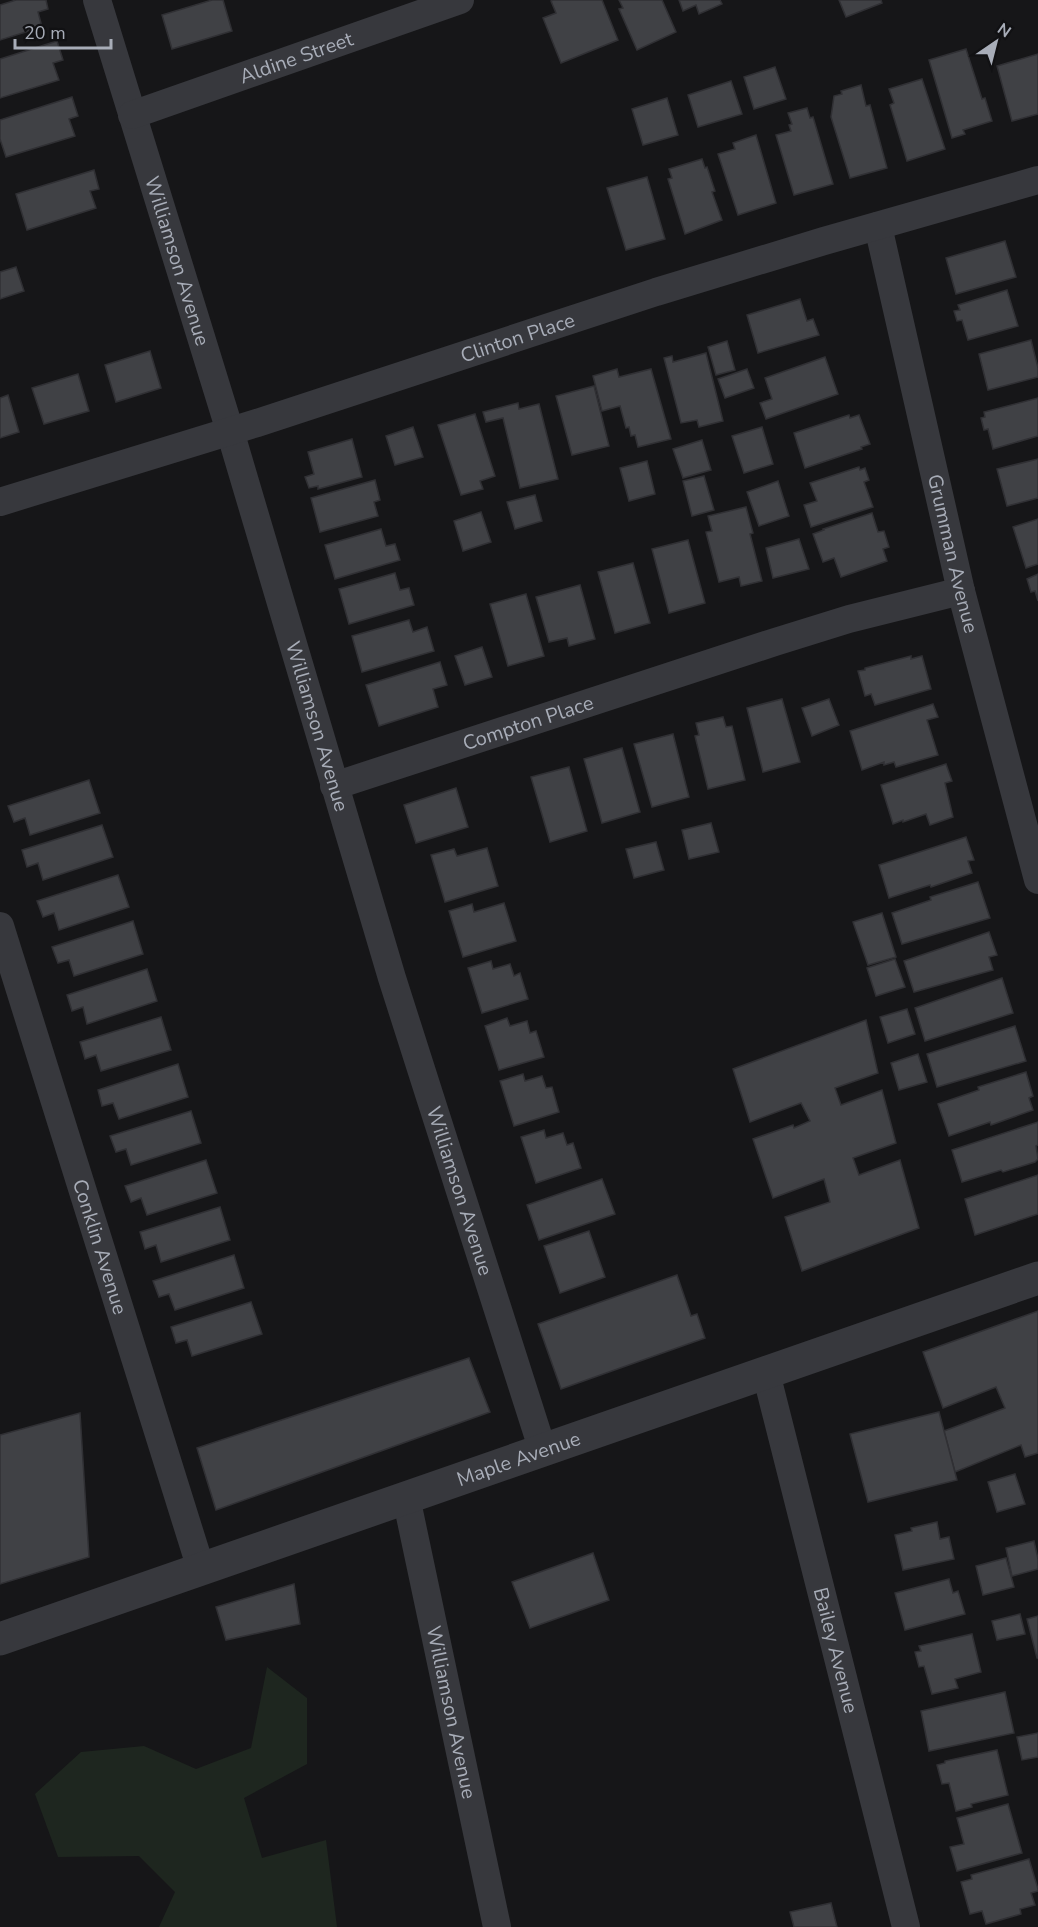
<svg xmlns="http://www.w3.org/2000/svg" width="1038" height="1927" viewBox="0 0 1038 1927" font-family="'Nunito Sans',sans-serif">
	<rect width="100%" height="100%" fill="#161618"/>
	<polygon fill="#1e261f" points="267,1667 307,1698 307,1764 244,1798 262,1858 326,1840 337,1927 159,1927 175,1892 139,1856 58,1857 35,1794 81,1752 144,1746 196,1769 251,1748"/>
	<g fill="#404145" stroke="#303034" stroke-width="1.5">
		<polygon points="16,0 46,0 48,9 38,12 42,27 0,40 0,5"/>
		<polygon points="212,0 223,0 232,31 172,49 162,15"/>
		<polygon points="553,0 602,0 618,40 561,63 543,18 556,13 551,1"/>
		<polygon points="619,0 662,0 676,32 637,50 619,9 623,8"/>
		<polygon points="679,0 720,0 722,4 699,14 696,5 683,11"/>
		<polygon points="839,0 881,0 882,3 846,17"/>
		<polygon points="57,41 63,60 53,63 59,80 0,98 0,59"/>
		<polygon points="966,49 982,99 985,98 992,121 963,130 965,134 952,138 929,60"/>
		<polygon points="1038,54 1038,114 1012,121 997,66"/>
		<polygon points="775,67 786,99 754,109 744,77"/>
		<polygon points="922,79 945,149 907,161 890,105 894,103 889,89"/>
		<polygon points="731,81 742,114 698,127 688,95"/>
		<polygon points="861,85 866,106 870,105 887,168 850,178 831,117 834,96 842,94 841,91"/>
		<polygon points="72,97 78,116 69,119 75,136 6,157 0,139 0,120"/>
		<polygon points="667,98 678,135 643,145 632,109"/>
		<polygon points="807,108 810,118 813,117 833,184 794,195 776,135 791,131 789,125 792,124 788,113"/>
		<polygon points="756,135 776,203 738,215 718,154 735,149 733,143"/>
		<polygon points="702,159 705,168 707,167 715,191 712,192 722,220 685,234 668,179 672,178 669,169"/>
		<polygon points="94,170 99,189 90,191 96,208 27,230 16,194"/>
		<polygon points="647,177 665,239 626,250 607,188"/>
		<polygon points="1005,241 1016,277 956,294 946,258"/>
		<polygon points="16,267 24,291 0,299 0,272"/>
		<polygon points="1007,290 1018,326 968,340 962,320 957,321 954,311 960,310 958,305"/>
		<polygon points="800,299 807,321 813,319 819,335 758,353 747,315"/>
		<polygon points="1031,340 1038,368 1038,377 988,390 979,354"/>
		<polygon points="727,341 735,370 716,375 708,347"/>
		<polygon points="150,351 161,388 116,402 105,365"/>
		<polygon points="706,353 723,421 699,427 697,420 681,423 664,358 672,356 673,362"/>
		<polygon points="825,357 838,394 766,419 760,403 772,399 765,378"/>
		<polygon points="617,369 619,377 651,369 671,439 638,447 635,435 631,436 629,427 626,428 620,406 602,411 593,376"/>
		<polygon points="747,369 754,388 725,398 718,379"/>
		<polygon points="78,374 89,411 44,424 32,388"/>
		<polygon points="594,386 609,446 572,455 556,396"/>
		<polygon points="8,395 19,432 0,438 0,398"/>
		<polygon points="1038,398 1038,436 993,449 988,429 984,430 981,418 985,417 984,412"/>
		<polygon points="518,403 519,409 539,404 558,479 520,488 503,418 486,422 483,412"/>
		<polygon points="475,414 495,476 480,481 483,489 461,495 438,425"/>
		<polygon points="849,415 850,418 859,415 870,444 861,447 862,449 805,468 794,433"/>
		<polygon points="413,427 423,457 395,465 386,436"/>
		<polygon points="762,427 773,464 744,473 732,436"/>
		<polygon points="352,439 362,477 318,489 318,486 309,488 305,477 314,474 308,452"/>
		<polygon points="702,440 711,470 683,478 673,449"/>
		<polygon points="1038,459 1038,498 1007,506 997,469"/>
		<polygon points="647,461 655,494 629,501 620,468"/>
		<polygon points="859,467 860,470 865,468 869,480 864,482 873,507 811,527 804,505 817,501 810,483"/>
		<polygon points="704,476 714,510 692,516 683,481"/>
		<polygon points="375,480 380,500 374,502 378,516 320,532 311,498"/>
		<polygon points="778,481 789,516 759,526 747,492"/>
		<polygon points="535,495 542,521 515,529 507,502"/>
		<polygon points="746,507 753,533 750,534 762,581 741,586 739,577 719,582 706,532 712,531 708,516"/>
		<polygon points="481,512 491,542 463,551 454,521"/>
		<polygon points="872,513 878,532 884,531 889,547 883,549 887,561 841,577 834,558 823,562 813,534 824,530 823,529"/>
		<polygon points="1038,519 1038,564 1026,568 1013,527"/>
		<polygon points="381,529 386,546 395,544 400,560 335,579 325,545"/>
		<polygon points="799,539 809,569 773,578 766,548"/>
		<polygon points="688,540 705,603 669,613 652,549"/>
		<polygon points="633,563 650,623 615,633 598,572"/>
		<polygon points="395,573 400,590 409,588 414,605 349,624 339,589"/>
		<polygon points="1038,574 1038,601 1035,591 1031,592 1027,579"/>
		<polygon points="580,585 595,639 569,646 567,638 549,642 536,597"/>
		<polygon points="526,594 544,656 508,666 490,604"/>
		<polygon points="409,620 413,632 427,627 434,651 362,672 352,636"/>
		<polygon points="482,647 492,677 465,685 455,656"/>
		<polygon points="911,656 911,659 922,656 931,689 875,705 871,694 865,696 858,671 865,670 865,668"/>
		<polygon points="440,662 447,685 433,689 438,707 379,726 366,685"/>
		<polygon points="782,699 800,762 763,772 747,708"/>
		<polygon points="829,699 839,725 812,736 802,708"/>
		<polygon points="933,704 938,717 927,720 938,755 896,767 894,762 884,765 884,762 862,770 850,731"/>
		<polygon points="723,717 726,727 732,726 745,780 708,789 695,736 699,735 696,723"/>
		<polygon points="673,734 689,797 652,807 634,744"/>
		<polygon points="622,748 640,812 602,823 584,759"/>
		<polygon points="946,764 952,781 945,783 953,817 930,825 926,814 903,822 903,820 893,824 881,785"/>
		<polygon points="569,767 587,831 550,842 531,777"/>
		<polygon points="89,780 100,813 30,835 25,818 14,822 8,806"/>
		<polygon points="456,788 468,827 416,843 404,805"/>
		<polygon points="711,823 719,852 689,859 682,830"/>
		<polygon points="102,825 113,857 43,880 38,863 27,867 22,850"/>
		<polygon points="966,837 974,860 968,861 972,873 931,887 930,885 889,898 879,865"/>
		<polygon points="656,842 664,870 634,878 626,849"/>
		<polygon points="487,848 498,886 445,902 431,855 454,849 457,856"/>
		<polygon points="118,875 129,907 59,930 54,913 43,917 37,901"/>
		<polygon points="978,882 990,918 902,944 892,913 931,900 930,897"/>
		<polygon points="504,903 516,941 463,957 449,911 472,904 474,912"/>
		<polygon points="882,913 896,957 868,965 853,922"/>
		<polygon points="133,921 143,954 74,976 69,960 58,963 52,947"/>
		<polygon points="989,932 997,955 989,957 993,970 914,992 904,961"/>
		<polygon points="895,959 905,987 876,996 867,968"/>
		<polygon points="491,961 493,969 510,964 514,976 520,973 528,999 482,1013 468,968"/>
		<polygon points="147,969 157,1001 87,1024 83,1007 72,1011 67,995"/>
		<polygon points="1002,978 1013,1013 925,1041 915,1008"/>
		<polygon points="907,1009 915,1034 888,1043 880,1017"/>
		<polygon points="161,1017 171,1050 101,1071 96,1055 85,1059 80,1042"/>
		<polygon points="507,1018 510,1026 527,1021 530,1033 536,1031 544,1057 499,1070 485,1026"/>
		<polygon points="866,1020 878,1073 835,1088 841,1105 882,1090 896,1143 853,1158 859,1175 900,1160 919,1228 802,1271 785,1217 830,1202 824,1179 773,1198 753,1139 793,1125 794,1128 810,1121 801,1103 750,1122 733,1069"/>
		<polygon points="1015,1026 1026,1061 937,1087 927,1054"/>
		<polygon points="918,1054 927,1082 899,1090 891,1063"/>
		<polygon points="178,1064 188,1097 119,1119 113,1103 102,1106 98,1090"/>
		<polygon points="1026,1072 1033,1096 1029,1098 1033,1110 991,1125 990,1122 949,1136 938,1104 979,1090 978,1087"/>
		<polygon points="523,1074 525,1081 542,1076 546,1088 552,1087 559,1112 514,1126 500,1081"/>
		<polygon points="191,1111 201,1143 131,1165 126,1149 116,1152 110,1136"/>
		<polygon points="1038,1122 1038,1145 1036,1146 1038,1159 1035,1162 1003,1172 1001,1170 962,1182 952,1150"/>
		<polygon points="544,1130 546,1138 563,1133 567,1145 573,1143 581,1168 536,1183 521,1137"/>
		<polygon points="206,1160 217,1193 147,1215 141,1198 131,1202 125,1186"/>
		<polygon points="1038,1175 1038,1214 975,1235 965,1199"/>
		<polygon points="602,1179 615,1214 539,1240 527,1205"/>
		<polygon points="220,1207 230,1240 161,1262 156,1245 145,1249 140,1232"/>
		<polygon points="589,1231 605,1277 560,1293 544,1246"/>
		<polygon points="234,1255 244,1288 175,1310 169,1294 159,1297 153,1281"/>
		<polygon points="677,1275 691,1316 697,1314 705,1338 561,1389 538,1324"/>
		<polygon points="251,1302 262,1334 192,1356 187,1340 176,1343 171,1327"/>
		<polygon points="1038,1311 1038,1453 1025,1457 1021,1445 955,1472 944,1431 1005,1408 996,1387 943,1408 923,1352"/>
		<polygon points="469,1358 490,1412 216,1510 197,1448"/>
		<polygon points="939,1412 957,1480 868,1502 850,1434"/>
		<polygon points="80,1413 89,1557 0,1584 0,1435"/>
		<polygon points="1015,1474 1025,1504 997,1512 988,1482"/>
		<polygon points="937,1522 940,1539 949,1537 954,1559 903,1570 895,1535 912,1531 911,1528"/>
		<polygon points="1034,1541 1038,1559 1038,1569 1012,1576 1006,1548"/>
		<polygon points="593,1553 609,1600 530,1628 512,1582"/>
		<polygon points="1006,1558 1014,1587 983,1595 976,1566"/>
		<polygon points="949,1579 953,1593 958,1591 965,1614 905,1630 895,1593"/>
		<polygon points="294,1584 300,1624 226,1640 216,1607"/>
		<polygon points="1020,1614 1025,1634 997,1640 992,1621"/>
		<polygon points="1038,1616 1038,1658 1037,1658 1027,1619"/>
		<polygon points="972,1634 981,1672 955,1679 958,1688 932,1694 924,1666 919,1667 915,1652 921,1651 919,1646"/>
		<polygon points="1005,1692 1014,1733 929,1751 921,1711"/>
		<polygon points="1038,1733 1038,1757 1022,1760 1017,1737"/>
		<polygon points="997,1750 1008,1795 971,1804 972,1807 956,1811 949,1783 942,1784 937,1765 945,1763 945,1761"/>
		<polygon points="1008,1804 1022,1853 957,1871 950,1847 964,1844 957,1818"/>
		<polygon points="1029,1859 1038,1889 1038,1891 1031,1893 1035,1905 1020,1909 1021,1914 986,1924 982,1911 970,1914 961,1882 972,1879 971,1875"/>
		<polygon points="831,1903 837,1927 794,1927 790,1912"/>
	</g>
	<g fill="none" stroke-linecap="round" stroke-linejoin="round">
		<g stroke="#37383d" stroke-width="28">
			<path id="s1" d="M97,0L230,431L392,978L543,1451"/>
			<path id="s2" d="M132,115L460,0"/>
			<path id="s3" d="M878,226L961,591L1038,880"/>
			<path id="s4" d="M0,502L257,423L656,292L824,241L1038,180"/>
			<path id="s5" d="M334,786L775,642L849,619L961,591"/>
			<path id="s6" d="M0,926L201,1569"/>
			<path id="s7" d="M766,1373L906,1927"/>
			<path id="s8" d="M406,1497L497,1927"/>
		</g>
		<path stroke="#37383d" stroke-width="33" id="s9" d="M0,1639L1038,1278"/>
	</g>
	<g text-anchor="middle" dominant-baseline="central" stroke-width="4.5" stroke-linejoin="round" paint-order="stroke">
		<g font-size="20" fill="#a8adb8" stroke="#111113">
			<text stroke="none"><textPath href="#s2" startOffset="174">Aldine Street</textPath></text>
			<text stroke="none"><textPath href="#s1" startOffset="273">Williamson Avenue</textPath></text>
			<text stroke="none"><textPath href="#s4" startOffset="543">Clinton Place</textPath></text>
			<text stroke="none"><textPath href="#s3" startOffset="336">Grumman Avenue</textPath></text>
			<text stroke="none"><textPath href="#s5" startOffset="204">Compton Place</textPath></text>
			<text stroke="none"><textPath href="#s1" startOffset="759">Williamson Avenue</textPath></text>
			<text stroke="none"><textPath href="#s1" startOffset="1245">Williamson Avenue</textPath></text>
			<text stroke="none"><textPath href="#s6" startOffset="336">Conklin Avenue</textPath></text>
			<text stroke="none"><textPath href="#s9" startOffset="549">Maple Avenue</textPath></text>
			<text stroke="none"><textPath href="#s7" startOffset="286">Bailey Avenue</textPath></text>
			<text stroke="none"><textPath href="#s8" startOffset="220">Williamson Avenue</textPath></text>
		</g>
	</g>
	<g transform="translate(996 42) rotate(35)" stroke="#111113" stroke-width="4.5" paint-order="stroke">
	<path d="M0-4.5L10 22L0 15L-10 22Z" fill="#a8adb8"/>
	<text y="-9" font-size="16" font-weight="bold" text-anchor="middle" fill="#a8adb8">N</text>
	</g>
	<path d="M15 39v9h96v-9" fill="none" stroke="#a8adb8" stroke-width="3"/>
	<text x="24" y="39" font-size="18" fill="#a8adb8" stroke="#111113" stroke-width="4.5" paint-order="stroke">20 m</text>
</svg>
